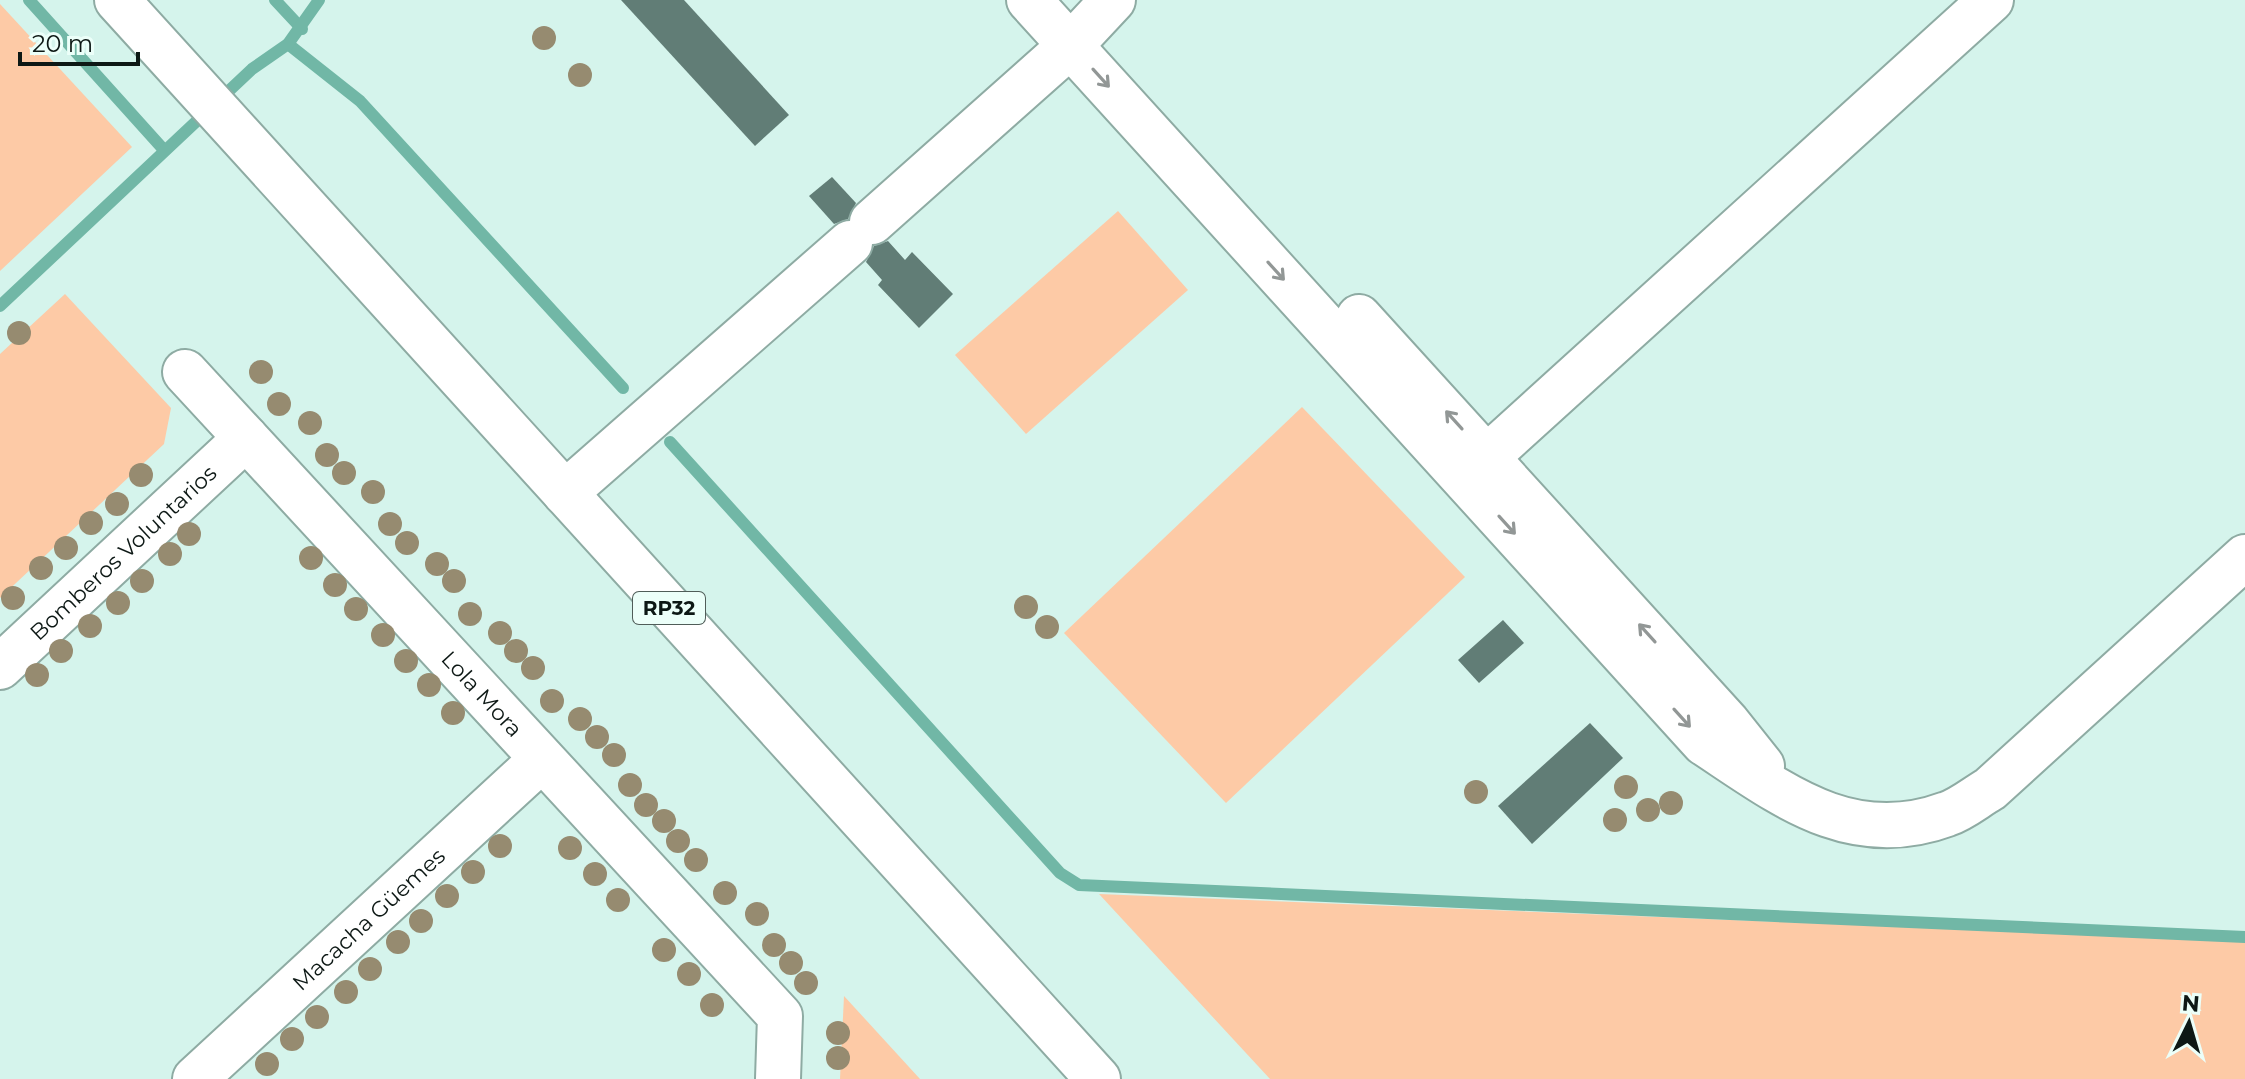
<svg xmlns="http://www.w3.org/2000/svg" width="2245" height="1079" viewBox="0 0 2245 1079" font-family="Montserrat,sans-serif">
	<rect width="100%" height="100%" fill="#d5f4ec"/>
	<g fill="#fdcaa6">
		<polygon points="0,4 132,147 0,271"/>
		<polygon points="1118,211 1188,290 1026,434 955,355"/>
		<polygon points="65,294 171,408 164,444 0,598 0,354"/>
		<polygon points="1302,407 1465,577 1226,803 1064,633"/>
		<polygon points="1099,894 2245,941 2245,1079 1270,1079"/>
		<polygon points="844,996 920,1079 840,1079"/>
	</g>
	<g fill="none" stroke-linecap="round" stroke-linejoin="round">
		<g stroke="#71b7a6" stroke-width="12">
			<polyline points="29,0 164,150"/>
			<polyline points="275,0 302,29"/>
			<polyline points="288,44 360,101 623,388"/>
			<polyline points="0,306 252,69 288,44 319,0"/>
			<polyline points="670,442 1060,873 1079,885 2245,937"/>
		</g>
	</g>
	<g fill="#617d76">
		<polygon points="621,0 684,0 789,115 755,146"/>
		<polygon points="832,177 856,203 848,219 834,224 809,196"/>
		<polygon points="888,241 905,260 912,252 953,294 919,328 878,285 882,280 866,262 874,246"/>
		<polygon points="1503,620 1524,643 1479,683 1458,660"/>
		<polygon points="1590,723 1623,758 1532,844 1498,806"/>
	</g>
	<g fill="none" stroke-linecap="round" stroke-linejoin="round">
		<g stroke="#8eaba3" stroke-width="48">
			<g id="minor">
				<path d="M1029,0L1704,743C1780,793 1850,850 1947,814C1962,809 1976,797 1990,789L2245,557"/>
				<polyline points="872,222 1071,45 1113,0"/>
				<polyline points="1359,317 1727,722 1762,766"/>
				<path id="s1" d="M185,372L780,1016L778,1079"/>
				<polyline points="1466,476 1991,0"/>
				<polyline points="565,493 850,243"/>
				<path id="s2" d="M0,667L246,438"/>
				<path id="s3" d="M195,1079L541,760"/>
			</g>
		</g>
		<g stroke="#8eaba3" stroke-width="48">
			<polyline id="major" points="117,0 1098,1079"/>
		</g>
		<use href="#minor" stroke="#fff" stroke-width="44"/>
		<use href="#major" stroke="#fff" stroke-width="44"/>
	</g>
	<g fill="#968b70">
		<circle cx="544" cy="38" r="12"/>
		<circle cx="580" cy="75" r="12"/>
		<circle cx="19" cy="333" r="12"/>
		<circle cx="261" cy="372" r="12"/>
		<circle cx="279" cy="404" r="12"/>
		<circle cx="310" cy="423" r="12"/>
		<circle cx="327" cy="455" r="12"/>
		<circle cx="344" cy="473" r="12"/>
		<circle cx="141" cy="475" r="12"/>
		<circle cx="373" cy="492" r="12"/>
		<circle cx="117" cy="504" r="12"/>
		<circle cx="91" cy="523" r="12"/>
		<circle cx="390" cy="524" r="12"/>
		<circle cx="189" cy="534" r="12"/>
		<circle cx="407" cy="543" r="12"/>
		<circle cx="66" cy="548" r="12"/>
		<circle cx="170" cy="554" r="12"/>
		<circle cx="311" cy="558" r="12"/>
		<circle cx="437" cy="564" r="12"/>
		<circle cx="41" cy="568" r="12"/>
		<circle cx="142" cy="581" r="12"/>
		<circle cx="454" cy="581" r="12"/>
		<circle cx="335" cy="585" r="12"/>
		<circle cx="13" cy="598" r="12"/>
		<circle cx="118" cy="603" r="12"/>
		<circle cx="1026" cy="607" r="12"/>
		<circle cx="356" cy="609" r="12"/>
		<circle cx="470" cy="614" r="12"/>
		<circle cx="90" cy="626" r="12"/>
		<circle cx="1047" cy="627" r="12"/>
		<circle cx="500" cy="633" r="12"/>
		<circle cx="383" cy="635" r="12"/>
		<circle cx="61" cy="651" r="12"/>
		<circle cx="516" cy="651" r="12"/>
		<circle cx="406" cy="661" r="12"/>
		<circle cx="533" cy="668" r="12"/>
		<circle cx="37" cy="675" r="12"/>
		<circle cx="429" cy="685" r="12"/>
		<circle cx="552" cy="701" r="12"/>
		<circle cx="453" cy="713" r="12"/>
		<circle cx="580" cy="719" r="12"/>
		<circle cx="597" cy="737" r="12"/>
		<circle cx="614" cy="755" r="12"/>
		<circle cx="630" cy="785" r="12"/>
		<circle cx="1626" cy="787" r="12"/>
		<circle cx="1476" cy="792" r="12"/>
		<circle cx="1671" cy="803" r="12"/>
		<circle cx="646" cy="805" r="12"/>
		<circle cx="1648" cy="810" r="12"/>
		<circle cx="1615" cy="820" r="12"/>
		<circle cx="664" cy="821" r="12"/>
		<circle cx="678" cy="841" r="12"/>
		<circle cx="500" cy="846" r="12"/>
		<circle cx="570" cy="848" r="12"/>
		<circle cx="696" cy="860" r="12"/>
		<circle cx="473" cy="872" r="12"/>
		<circle cx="595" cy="874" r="12"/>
		<circle cx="725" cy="893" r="12"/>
		<circle cx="447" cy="896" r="12"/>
		<circle cx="618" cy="900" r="12"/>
		<circle cx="757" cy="914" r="12"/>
		<circle cx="421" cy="921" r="12"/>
		<circle cx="398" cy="942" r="12"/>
		<circle cx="774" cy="945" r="12"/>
		<circle cx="664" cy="950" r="12"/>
		<circle cx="791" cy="963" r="12"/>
		<circle cx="370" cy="969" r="12"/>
		<circle cx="689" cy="974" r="12"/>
		<circle cx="806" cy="983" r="12"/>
		<circle cx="346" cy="992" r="12"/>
		<circle cx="712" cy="1005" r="12"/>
		<circle cx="317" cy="1017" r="12"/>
		<circle cx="838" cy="1033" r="12"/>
		<circle cx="292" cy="1039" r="12"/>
		<circle cx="838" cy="1058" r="12"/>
		<circle cx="267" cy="1064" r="12"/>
	</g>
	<defs><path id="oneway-shaft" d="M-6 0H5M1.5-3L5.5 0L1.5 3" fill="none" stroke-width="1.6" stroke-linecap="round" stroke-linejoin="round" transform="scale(2)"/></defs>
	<g stroke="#929796">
		<use href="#oneway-shaft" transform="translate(1101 78) rotate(48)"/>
		<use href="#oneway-shaft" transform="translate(1276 271) rotate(48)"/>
		<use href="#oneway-shaft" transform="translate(1454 420) rotate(-132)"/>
		<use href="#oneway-shaft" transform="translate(1507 525) rotate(48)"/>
		<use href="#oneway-shaft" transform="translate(1647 633) rotate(-132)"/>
		<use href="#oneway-shaft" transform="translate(1682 718) rotate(48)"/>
	</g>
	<g text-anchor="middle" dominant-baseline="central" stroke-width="6" stroke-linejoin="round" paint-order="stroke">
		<rect fill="#ecfff9" stroke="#505d59" stroke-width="2" x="633" y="592" width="72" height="32" rx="6"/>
		<g font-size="20" font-weight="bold" fill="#0d1815">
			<text x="669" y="608">RP32</text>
		</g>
		<g font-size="22" fill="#0d1815" stroke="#ecfff9">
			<text stroke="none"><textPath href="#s2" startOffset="168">Bomberos Voluntarios</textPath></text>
			<text stroke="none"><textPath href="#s1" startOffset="438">Lola Mora</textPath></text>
			<text stroke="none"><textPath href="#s3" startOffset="236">Macacha Güemes</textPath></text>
		</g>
	</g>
	<g transform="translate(2189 1023) rotate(5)" stroke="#ecfff9" stroke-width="6" paint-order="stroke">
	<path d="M0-6L14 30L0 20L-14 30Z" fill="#0d1815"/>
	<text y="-12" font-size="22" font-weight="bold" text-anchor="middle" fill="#0d1815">N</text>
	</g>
	<path d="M20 52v12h118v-12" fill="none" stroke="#0d1815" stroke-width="4"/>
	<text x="32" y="52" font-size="24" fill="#0d1815" stroke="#ecfff9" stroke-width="6" paint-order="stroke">20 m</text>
</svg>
